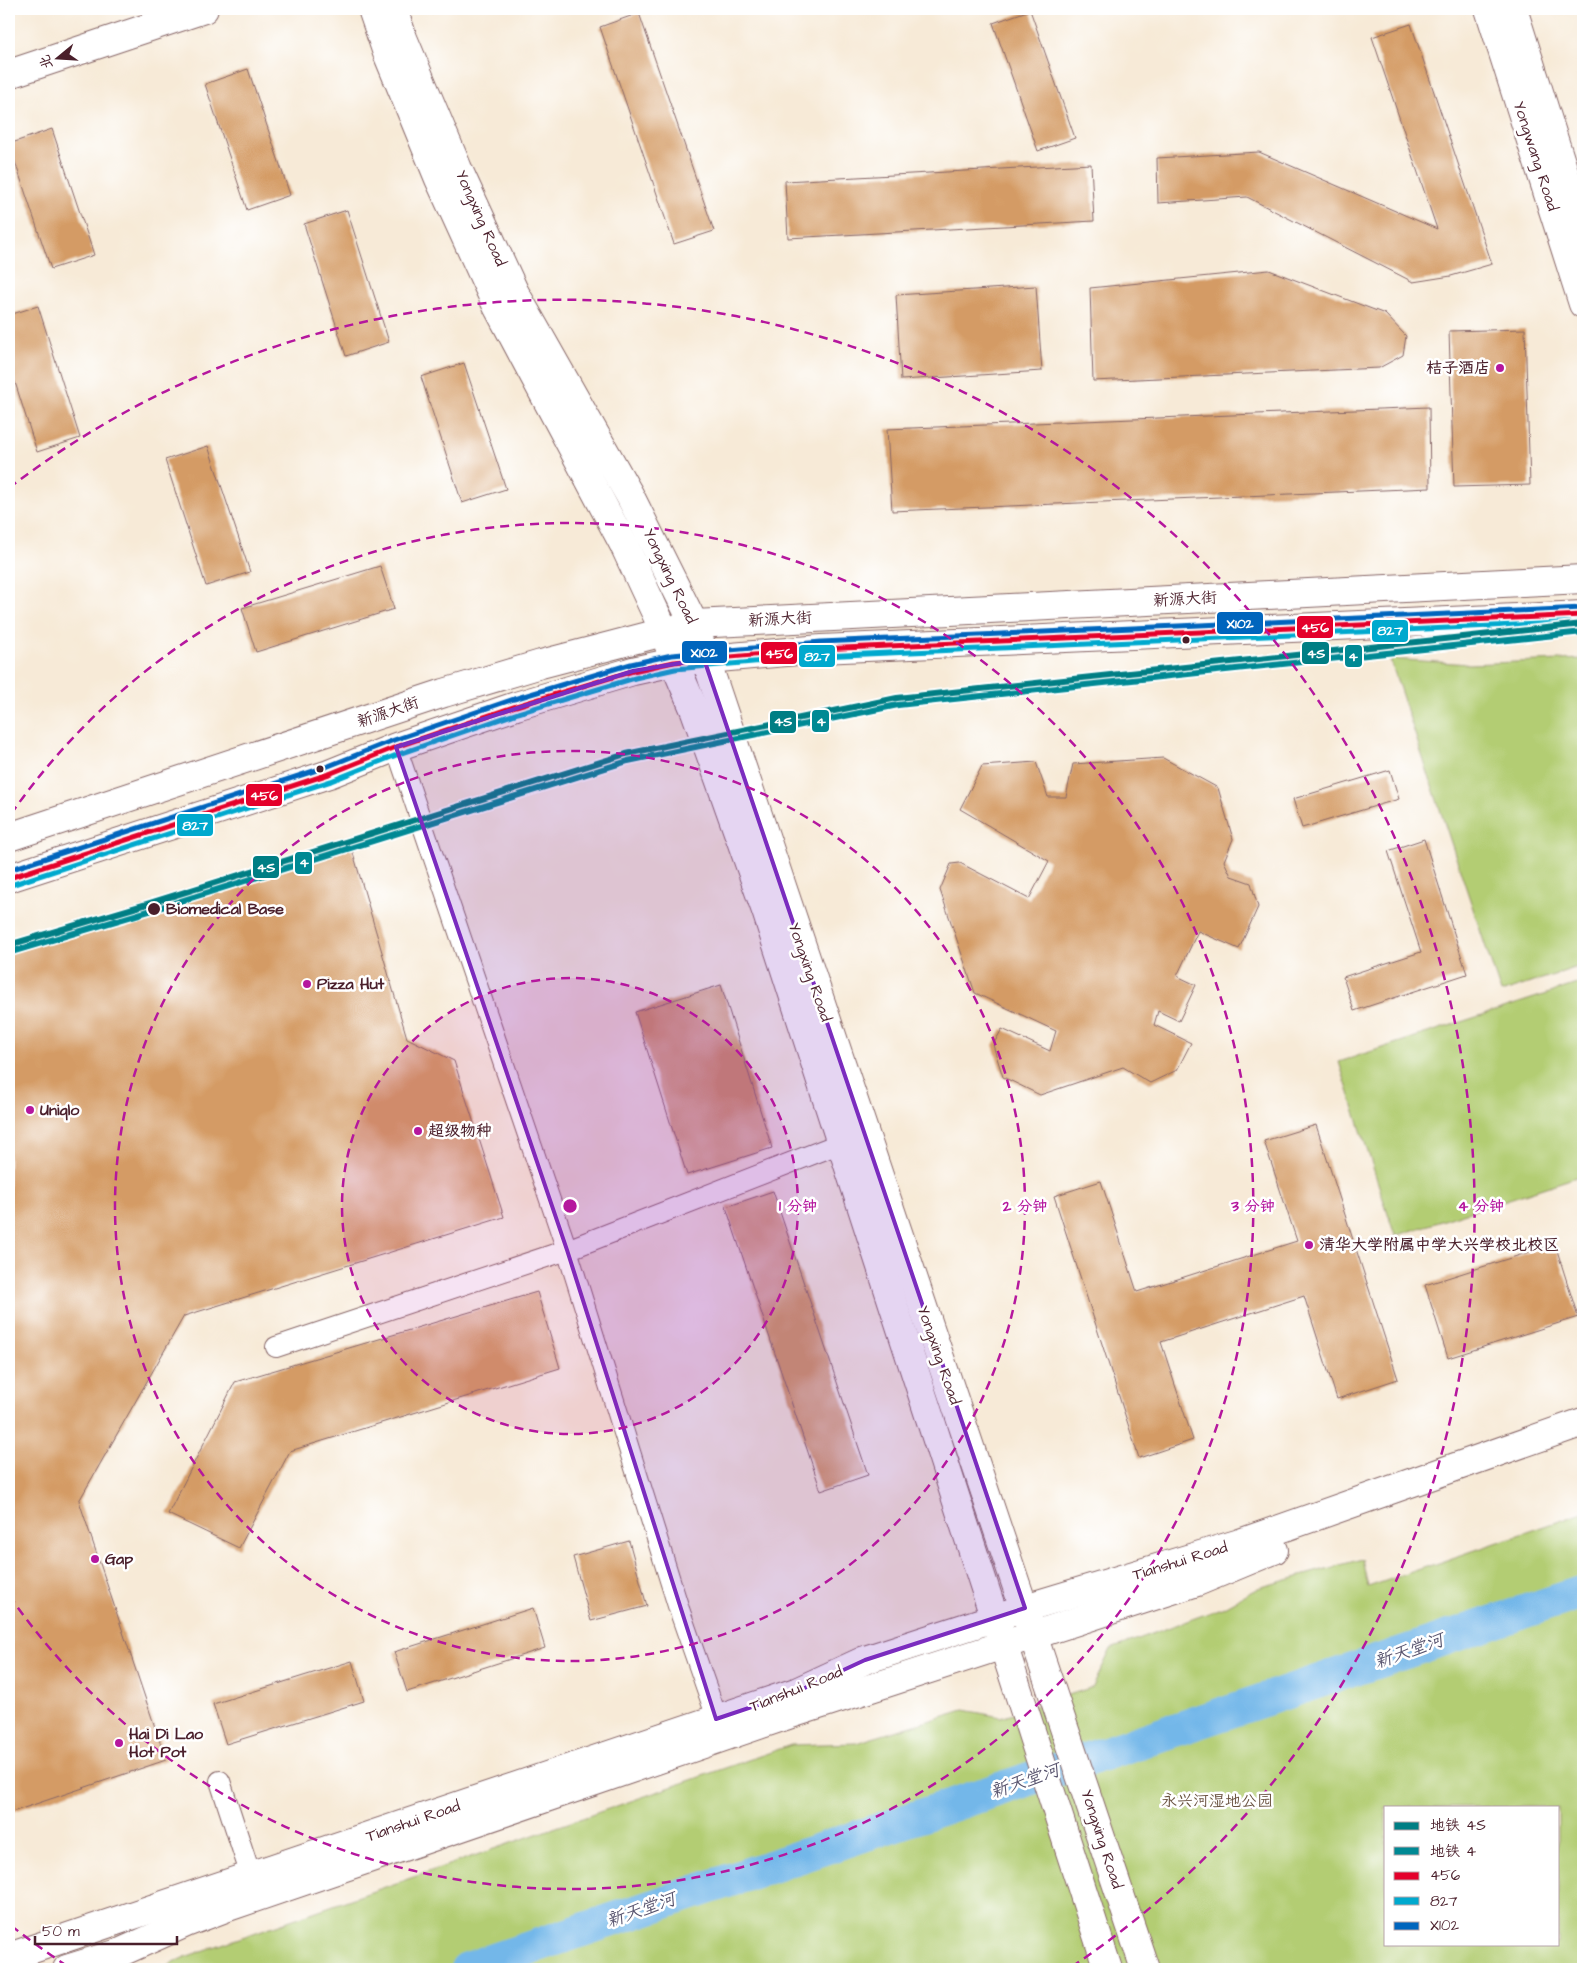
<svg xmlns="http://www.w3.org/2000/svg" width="1592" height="1978" viewBox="0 0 1592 1978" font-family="'Architects Daughter','LXGW WenKai TC',sans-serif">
	<rect width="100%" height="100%" fill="#fff"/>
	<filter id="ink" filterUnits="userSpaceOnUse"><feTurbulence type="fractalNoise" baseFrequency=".02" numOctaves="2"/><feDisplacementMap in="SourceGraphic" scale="10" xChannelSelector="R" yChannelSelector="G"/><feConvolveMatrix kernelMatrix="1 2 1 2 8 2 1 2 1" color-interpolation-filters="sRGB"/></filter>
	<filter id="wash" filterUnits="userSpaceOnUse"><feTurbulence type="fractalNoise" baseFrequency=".0096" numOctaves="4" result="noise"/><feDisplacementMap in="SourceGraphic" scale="20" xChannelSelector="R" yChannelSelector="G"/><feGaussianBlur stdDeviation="1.12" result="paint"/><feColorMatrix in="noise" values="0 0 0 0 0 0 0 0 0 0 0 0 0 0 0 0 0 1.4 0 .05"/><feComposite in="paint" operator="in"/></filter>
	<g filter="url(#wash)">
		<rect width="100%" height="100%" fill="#f7ead7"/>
		<g fill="#b3cd73" stroke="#7e764f" fill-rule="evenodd">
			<polygon points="1390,659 1470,664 1583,659 1583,965 1501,993"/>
			<polygon points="1583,982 1583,1175 1395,1236 1339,1062"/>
			<path d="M1583,1513V1969H159L185,1957L791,1745L856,1743L964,1710L1001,1717L1093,1687L1111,1649L1222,1608L1258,1588L1362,1559L1368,1587ZM1386,1807H1558V1944H1386Z"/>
		</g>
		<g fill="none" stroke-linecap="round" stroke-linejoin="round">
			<polyline stroke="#73b7e9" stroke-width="34" points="467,1969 1583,1592"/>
		</g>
		<g id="blocks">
			<g fill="#d49b65">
				<polygon points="1030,10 1075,138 1038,151 993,23"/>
				<polygon points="639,13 714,231 674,244 600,27"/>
				<polygon points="1411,24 1492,264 1451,276 1413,282 1247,197 1158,203 1157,158 1259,152 1437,229 1372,37"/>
				<polygon points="248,69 290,195 247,210 205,84"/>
				<polygon points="52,129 94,255 51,269 9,144"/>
				<polygon points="1091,164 1094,221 788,238 785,181"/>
				<polygon points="347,210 389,342 346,356 304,224"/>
				<polygon points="1269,270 1385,314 1406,336 1403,355 1379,368 1093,381 1090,288"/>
				<polygon points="1036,286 1042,371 901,380 896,295"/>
				<polygon points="38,306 80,438 37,452 9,363 9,315"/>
				<polygon points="1525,329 1530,485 1454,487 1449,331"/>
				<polygon points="464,363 506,489 462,503 421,377"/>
				<polygon points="1429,407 1430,488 892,511 887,429"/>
				<polygon points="208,446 250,572 206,586 165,460"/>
				<polygon points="380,566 394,609 256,652 242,608"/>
				<polygon points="1163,758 1218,788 1233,839 1224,861 1231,876 1251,883 1258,907 1239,949 1198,931 1177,976 1196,985 1179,1021 1158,1011 1154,1025 1191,1043 1177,1070 1150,1083 1123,1067 1040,1095 1003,1077 993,1045 1002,1029 1050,1051 1056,1031 975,993 940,890 951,864 960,863 1029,899 1049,861 960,809 982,766 1036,762 1048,797 1066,797 1073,764"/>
				<polygon points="1390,770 1399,799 1302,828 1293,799"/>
				<polygon points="349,839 407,1038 454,1061 504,1217 184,1316 79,1501 166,1760 9,1813 9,953"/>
				<polygon points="1424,839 1467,974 1354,1011 1343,977 1421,952 1388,851"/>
				<polygon points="721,985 772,1148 687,1175 635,1012"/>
				<polygon points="1316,1125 1398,1379 1337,1399 1304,1296 1161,1342 1193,1440 1139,1458 1054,1196 1101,1181 1137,1292 1297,1241 1264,1141"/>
				<polygon points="773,1191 868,1475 821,1491 726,1207"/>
				<polygon points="1555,1244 1578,1317 1448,1358 1425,1285"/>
				<polygon points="537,1292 560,1368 290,1451 239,1548 168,1514 235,1382"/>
				<polygon points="629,1541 647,1606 591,1621 573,1557"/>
				<polygon points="533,1608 545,1648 407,1692 394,1652"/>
				<polygon points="352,1661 364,1701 226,1744 213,1704"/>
			</g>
		</g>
	</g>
	<g filter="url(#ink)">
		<use href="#blocks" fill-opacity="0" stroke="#876667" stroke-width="1"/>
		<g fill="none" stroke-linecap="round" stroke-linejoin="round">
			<g stroke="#876667" stroke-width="22">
				<g id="street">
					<polyline points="396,747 567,1250 679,1609 717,1718"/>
					<polyline points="276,1347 567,1250 841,1143"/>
					<polyline points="220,1781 251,1876"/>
				</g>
			</g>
			<g stroke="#876667" stroke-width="30">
				<g id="secondary">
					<polyline points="372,9 387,53 439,179 497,306 624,545 665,633 674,662 695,711 766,911 1108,1969"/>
					<polyline points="393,9 403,38 458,169 515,293 630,496 694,624 1145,1969"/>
					<polyline points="1489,9 1583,304"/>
					<polyline points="1513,9 1583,232"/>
					<polyline points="9,74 204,9"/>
					<polyline points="9,1957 796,1692 865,1660 1025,1608 1240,1543 1583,1422"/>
					<polyline points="67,1969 119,1953 186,1923 228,1907 791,1714 1197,1582 1274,1550"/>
				</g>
			</g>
			<g stroke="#876667" stroke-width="30">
				<g id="primary">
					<polyline points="9,837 444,693 541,664 694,624 1583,579"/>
					<polyline points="9,878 329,774 396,747 516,706 633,671 674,662 821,649 1583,615"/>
				</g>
			</g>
			<use href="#street" stroke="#fff" stroke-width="20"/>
			<use href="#secondary" stroke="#fff" stroke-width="28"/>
			<use href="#primary" stroke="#fff" stroke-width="28"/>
			<g stroke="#fff" stroke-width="9">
				<polyline id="bus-1" points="9,878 329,774 396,747 516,706 633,671 674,662 821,649 1583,615"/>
			</g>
			<g stroke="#fff" stroke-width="9">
				<polyline id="bus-2" points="11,885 331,781 399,754 518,713 635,678 675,669 821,656 1583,622"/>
			</g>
			<g stroke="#fff" stroke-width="9">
				<polyline id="bus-3" points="9,870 326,767 394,740 514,699 631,664 672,655 821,642 1583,608"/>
			</g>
			<use href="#bus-1" stroke="#e4002b" stroke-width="5"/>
			<use href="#bus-2" stroke="#00a9ce" stroke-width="5"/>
			<use href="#bus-3" stroke="#0065bd" stroke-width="5"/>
			<g stroke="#fff" stroke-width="10">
				<polyline id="metro-1" points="9,945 147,904 626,754 897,698 1583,624"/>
			</g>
			<g stroke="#fff" stroke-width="10">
				<polyline id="metro-2" points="11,952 149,911 628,761 898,705 1583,632"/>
			</g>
			<use href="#metro-1" stroke="#007e84" stroke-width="6"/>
			<use href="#metro-2" stroke="#008994" stroke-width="6"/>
		</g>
	</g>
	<path fill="#7b2cbf" fill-opacity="0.2" stroke="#7b2cbf" stroke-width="4" stroke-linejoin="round" d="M704,659L1025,1608L865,1660L796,1692L716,1719L567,1250L396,747L633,671Z"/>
	<circle cx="570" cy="1206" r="228" fill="#b5179e" fill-opacity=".12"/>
	<g fill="none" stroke="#b5179e" stroke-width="2.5" stroke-dasharray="9 6">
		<circle cx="570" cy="1206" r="228"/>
		<circle cx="570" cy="1206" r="455"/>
		<path d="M11 814A683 683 0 1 1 11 1598"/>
		<path d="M67 1966A911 911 0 0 1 9 1924M9 488A911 911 0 1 1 1073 1966"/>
	</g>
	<g fill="#b5179e" stroke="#fff" stroke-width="2">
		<circle cx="1500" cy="368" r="5"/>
		<circle cx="307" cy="984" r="5"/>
		<circle cx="30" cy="1110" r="5"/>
		<circle cx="418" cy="1131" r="5"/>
		<circle cx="1309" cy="1245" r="5"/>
		<circle cx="95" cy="1559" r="5"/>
		<circle cx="119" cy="1743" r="5"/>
	</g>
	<g fill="#4a1f2b" stroke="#fff" stroke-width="2">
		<circle cx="1186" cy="640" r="4.5"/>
		<circle cx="320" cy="769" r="4.5"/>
		<circle cx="154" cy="909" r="7"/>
	</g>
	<g text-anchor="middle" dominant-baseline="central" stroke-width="5" stroke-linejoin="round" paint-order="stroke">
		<g font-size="16" fill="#4a1f2b" stroke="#fff">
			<text transform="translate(1536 156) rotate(72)">Yongwang Road</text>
			<text transform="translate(481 218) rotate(66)">Yongxing Road</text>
			<text transform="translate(670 576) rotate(64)">Yongxing Road</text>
			<text transform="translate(1185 599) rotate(-3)">新源大街</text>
			<text transform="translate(780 619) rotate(-3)">新源大街</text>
			<text transform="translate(388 712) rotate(-19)">新源大街</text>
			<text transform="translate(810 972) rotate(71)">Yongxing Road</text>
			<text transform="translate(939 1355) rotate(71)">Yongxing Road</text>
			<text transform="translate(1180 1561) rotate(-17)">Tianshui Road</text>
			<text transform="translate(796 1689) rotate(-22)">Tianshui Road</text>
			<text transform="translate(413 1821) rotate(-19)">Tianshui Road</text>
			<text transform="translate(1102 1839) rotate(72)">Yongxing Road</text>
		</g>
		<g font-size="16" font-weight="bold" fill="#4a1f2b" stroke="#fff" text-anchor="start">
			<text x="1490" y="368" text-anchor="end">桔子酒店</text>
			<text x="317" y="984">Pizza Hut</text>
			<text x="40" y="1110">Uniqlo</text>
			<text x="428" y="1131">超级物种</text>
			<text x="1319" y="1245">清华大学附属中学大兴学校北校区</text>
			<text x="105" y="1559">Gap</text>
			<text x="129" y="1734">Hai Di Lao<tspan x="129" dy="18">Hot Pot</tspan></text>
		</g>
		<g font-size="16" font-weight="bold" fill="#4a1f2b" stroke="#fff" text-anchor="start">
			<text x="166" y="909">Biomedical Base</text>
		</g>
		<g font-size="16" fill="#6a5341" stroke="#fff">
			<text x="1217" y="1801">永兴河湿地公园</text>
		</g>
		<g font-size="18" font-style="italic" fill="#58546e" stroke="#fff">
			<text transform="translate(1409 1651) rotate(-19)">新天堂河</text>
			<text transform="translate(1025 1781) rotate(-19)">新天堂河</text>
			<text transform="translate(641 1910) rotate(-19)">新天堂河</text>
		</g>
	</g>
	<circle cx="570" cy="1206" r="8" fill="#b5179e" stroke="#fff" stroke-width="2.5"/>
	<g font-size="15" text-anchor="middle" font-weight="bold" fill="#b5179e" stroke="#fff" stroke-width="5" stroke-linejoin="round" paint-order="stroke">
		<text x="798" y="1211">1 分钟</text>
		<text x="1025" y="1211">2 分钟</text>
		<text x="1253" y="1211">3 分钟</text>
		<text x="1481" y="1211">4 分钟</text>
	</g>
	<g stroke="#fff" stroke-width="2">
		<rect x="1216" y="611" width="48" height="24" rx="5" fill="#0065bd"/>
		<rect x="1296" y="615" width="38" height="24" rx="5" fill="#e4002b"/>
		<rect x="1371" y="619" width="38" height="24" rx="5" fill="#00a9ce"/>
		<rect x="681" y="640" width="47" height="24" rx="5" fill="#0065bd"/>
		<rect x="760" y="641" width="38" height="24" rx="5" fill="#e4002b"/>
		<rect x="1301" y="641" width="29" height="24" rx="5" fill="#007e84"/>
		<rect x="798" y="644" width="38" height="24" rx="5" fill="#00a9ce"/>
		<rect x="1344" y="644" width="19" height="24" rx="5" fill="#008994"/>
		<rect x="811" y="709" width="19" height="24" rx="5" fill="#008994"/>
		<rect x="769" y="710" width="28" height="24" rx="5" fill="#007e84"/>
		<rect x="245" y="783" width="38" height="24" rx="5" fill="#e4002b"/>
		<rect x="176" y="813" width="38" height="24" rx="5" fill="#00a9ce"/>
		<rect x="294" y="851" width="19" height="24" rx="5" fill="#008994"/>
		<rect x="252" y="855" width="28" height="24" rx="5" fill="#007e84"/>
	</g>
	<g font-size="14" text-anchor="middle" font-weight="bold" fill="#fff">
		<text x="1240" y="628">X102</text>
		<text x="1315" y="632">456</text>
		<text x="1390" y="635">827</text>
		<text x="704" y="657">X102</text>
		<text x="779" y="658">456</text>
		<text x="1316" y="658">4S</text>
		<text x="817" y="661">827</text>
		<text x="1353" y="661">4</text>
		<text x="821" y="726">4</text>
		<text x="783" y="726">4S</text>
		<text x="264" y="800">456</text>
		<text x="195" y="830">827</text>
		<text x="304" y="867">4</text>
		<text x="266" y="872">4S</text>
	</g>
	<rect width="1592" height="1978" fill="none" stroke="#fff" stroke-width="30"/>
	<rect x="1384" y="1806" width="175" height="140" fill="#ffffff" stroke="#b7a5aa"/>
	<rect x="1394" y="1822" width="25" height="8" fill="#007e84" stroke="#b7a5aa"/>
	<text x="1430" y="1830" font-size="15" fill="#4a1f2b">地铁 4S</text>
	<rect x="1394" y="1847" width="25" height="8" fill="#008994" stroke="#b7a5aa"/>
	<text x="1430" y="1856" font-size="15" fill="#4a1f2b">地铁 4</text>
	<rect x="1394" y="1872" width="25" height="8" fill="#e4002b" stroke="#b7a5aa"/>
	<text x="1430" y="1880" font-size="15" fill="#4a1f2b">456</text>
	<rect x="1394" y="1897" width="25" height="8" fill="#00a9ce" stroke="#b7a5aa"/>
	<text x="1430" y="1906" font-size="15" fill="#4a1f2b">827</text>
	<rect x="1394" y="1922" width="25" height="8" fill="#0065bd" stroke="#b7a5aa"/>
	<text x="1430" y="1930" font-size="15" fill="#4a1f2b">X102</text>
	<g transform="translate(58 58) rotate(252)" stroke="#ffffff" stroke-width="4" paint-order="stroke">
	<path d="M0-4L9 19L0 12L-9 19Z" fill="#4a1f2b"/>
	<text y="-8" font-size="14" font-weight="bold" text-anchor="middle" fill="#4a1f2b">北</text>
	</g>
	<path d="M35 1936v8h142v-8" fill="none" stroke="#4a1f2b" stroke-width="2.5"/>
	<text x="42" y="1936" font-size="15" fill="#4a1f2b" stroke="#ffffff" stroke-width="4" paint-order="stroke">50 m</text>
</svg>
